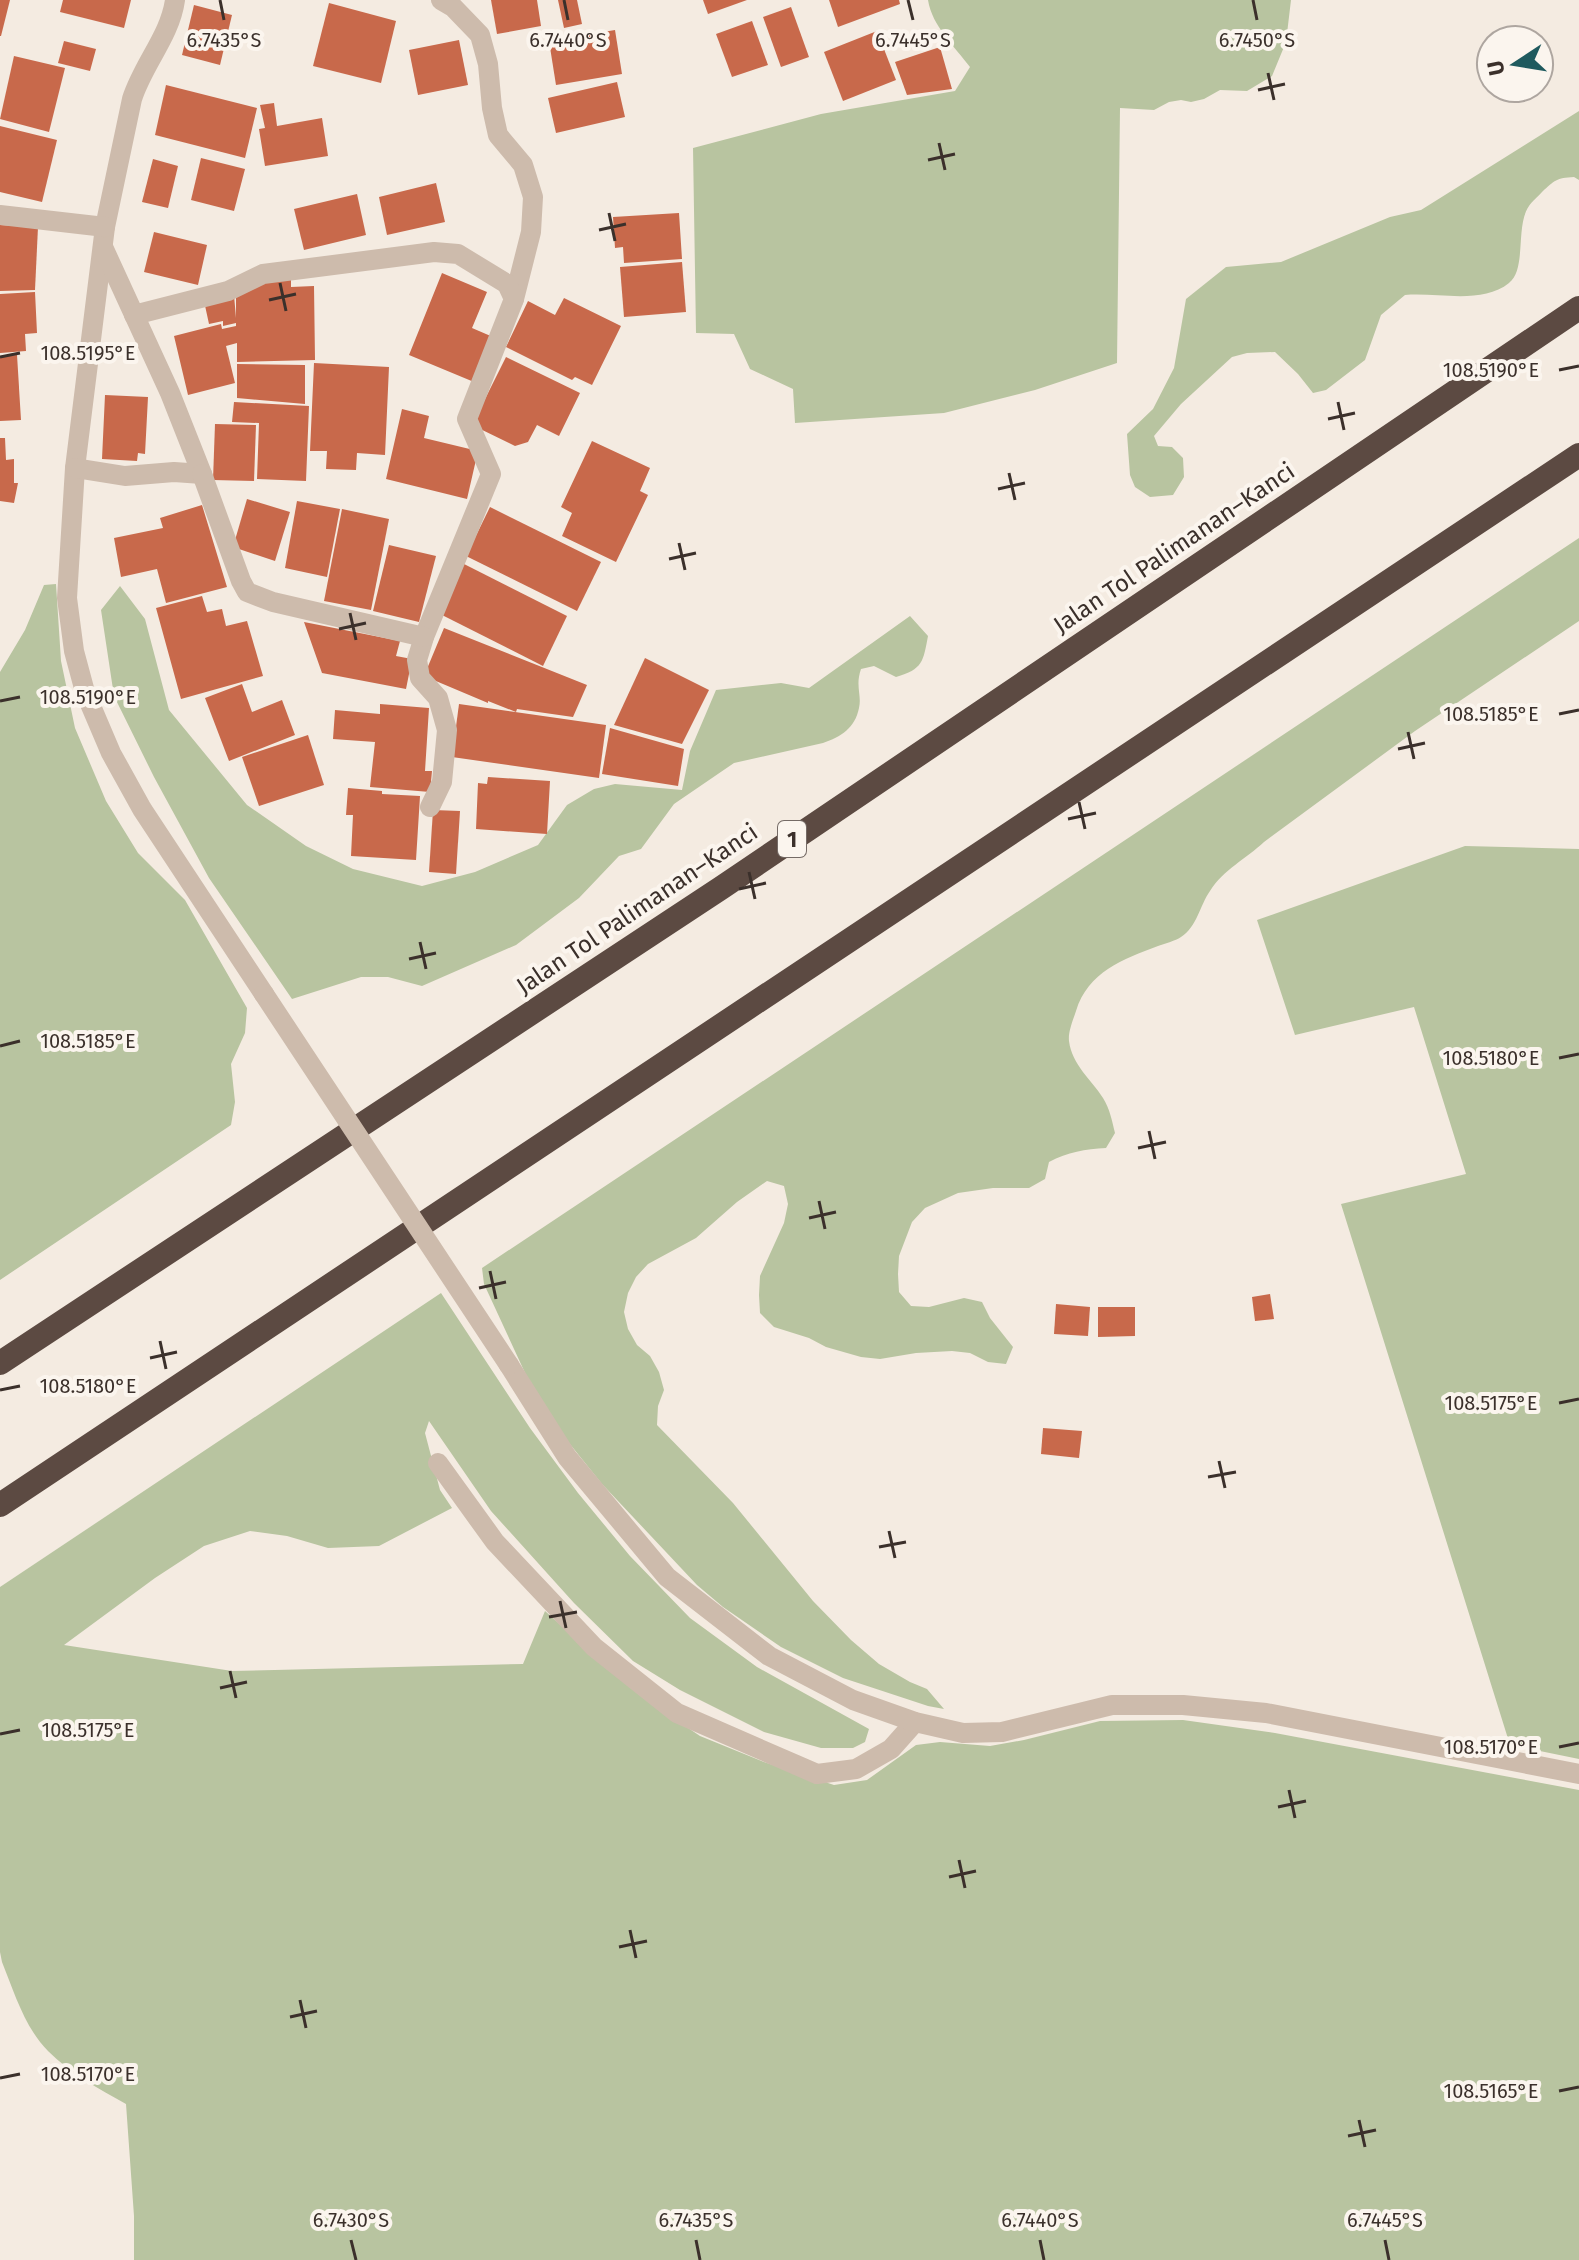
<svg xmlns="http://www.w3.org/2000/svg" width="1579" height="2260" viewBox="0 0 1579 2260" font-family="'Fira Sans',sans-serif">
	<rect width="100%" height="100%" fill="#f4ebe1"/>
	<g fill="#b8c4a0">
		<path d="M928,0H1291L1286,42L1272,76L1247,91L1220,90L1204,99L1191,102L1181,100L1169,102L1154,110L1120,108L1117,363L1035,390L944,413L795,423L793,389L750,369L734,334L696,333L693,148L821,114L955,91L970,67C955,47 932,26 928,0Z"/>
		<path d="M1579,111V180L1574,177C1556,178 1555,180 1542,192C1538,197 1532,201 1529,206C1515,226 1527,269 1509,283C1482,305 1437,292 1405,295L1381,315L1365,360L1326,390L1313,393L1298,374L1275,352L1247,353L1232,357L1181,404L1154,436L1158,446L1172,447L1183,458L1184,477L1173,495L1150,497L1135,487L1130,475L1127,434L1153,409L1174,368L1186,299L1226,267L1281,262L1390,217L1421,210Z"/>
		<path d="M1579,538V621L1415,731L1264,842C1247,858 1223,870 1210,891C1200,905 1197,927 1181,937C1175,941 1166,943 1158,946C1123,959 1088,972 1076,1011C1073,1020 1068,1032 1069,1041C1072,1065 1091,1079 1103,1098C1110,1109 1112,1121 1115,1133L1106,1148C1085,1149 1068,1152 1049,1162L1045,1179L1029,1188H993L958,1193L925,1208L912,1222L899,1256L898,1274L899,1292L911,1306L929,1307L964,1298L982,1302L990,1318L1013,1347L1006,1364L988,1362L970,1353L952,1351L916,1353L880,1359L861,1357L826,1347L809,1338L774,1327L760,1313L759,1295L760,1276L784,1223L788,1204L784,1186L767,1181L737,1202L696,1238L648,1264L636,1277L628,1293L624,1312L628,1329L637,1345L650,1356L659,1372L664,1390L658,1406L657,1425L733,1503L813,1601L851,1640L879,1664L910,1682L927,1689L944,1709L928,1706L843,1678L781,1647L723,1607L697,1585L602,1484L561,1433L526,1375L484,1284L482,1268Z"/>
		<polygon points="56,584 61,661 75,728 106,801 138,853 185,900 247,1008 245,1033 231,1064 235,1102 231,1125 0,1280 0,672 25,630 44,585"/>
		<path d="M120,586L145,619L169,710L247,805L306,846L353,869L422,886L475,872L538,845L567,805L594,789L615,784L682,790L690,751L716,690L781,683L809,688L910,616L928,636C923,662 923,669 896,677L874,666L861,669C855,686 862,695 859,708C855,728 841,737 823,743L734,763L674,804L641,849L619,856L579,898L516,945L422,986L388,977H361L292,999L209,878L154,777L114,696L101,610Z"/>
		<polygon points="1465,846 1579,849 1579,1759 1510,1745 1341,1204 1466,1174 1414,1007 1295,1035 1257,920"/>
		<path d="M441,1293L530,1428L578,1493L630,1556L690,1618L757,1667L869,1729L865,1742L853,1748H821L764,1732L680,1690L633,1661L574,1603L491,1511L429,1421L425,1433L440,1490L452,1508L379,1546L328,1548L287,1536L250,1531L204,1546L155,1578L64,1645L232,1671L523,1664L545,1611L638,1694L700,1736L764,1762L834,1785L867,1780L916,1745L940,1742L990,1746L1024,1740L1100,1721L1183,1720L1275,1733L1579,1790V2260H134V2216L126,2104C99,2089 70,2073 48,2051C25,2028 14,1992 2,1962L0,1952V1587Z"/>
	</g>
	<g fill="#c8694b">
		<polygon points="0,0 10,0 1,36 0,36"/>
		<polygon points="63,0 131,0 124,28 60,12"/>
		<polygon points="491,0 537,0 541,26 497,34"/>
		<polygon points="558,0 577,0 582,24 564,28"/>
		<polygon points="703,0 747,0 708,14"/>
		<polygon points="829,0 899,0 900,4 838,27"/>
		<polygon points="329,3 396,21 381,83 313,66"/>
		<polygon points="194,5 232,15 220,65 182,55"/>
		<polygon points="791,7 809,57 781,67 763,17"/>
		<polygon points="752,21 768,65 732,77 716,34"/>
		<polygon points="615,30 622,74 556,85 549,41"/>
		<polygon points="877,31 896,80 843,101 824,52"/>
		<polygon points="459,40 468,85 418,95 409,50"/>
		<polygon points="64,41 96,49 90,71 58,63"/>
		<polygon points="940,47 952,89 907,95 895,62"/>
		<polygon points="14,56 65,68 49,132 0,119"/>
		<polygon points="617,82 625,117 556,133 548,98"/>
		<polygon points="166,85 257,108 245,158 155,135"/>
		<polygon points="274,103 277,126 322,118 328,156 265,166 259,129 265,128 260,105"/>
		<polygon points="0,126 57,140 42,202 0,192"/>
		<polygon points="201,158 245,169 234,211 191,200"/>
		<polygon points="153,159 178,166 168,208 142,202"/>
		<polygon points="436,183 445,222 387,235 379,197"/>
		<polygon points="357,194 366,235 304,250 294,209"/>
		<polygon points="679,213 682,259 624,263 623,247 615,248 613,217"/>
		<polygon points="0,225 38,227 35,290 0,291"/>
		<polygon points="154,232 207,245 198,285 144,272"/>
		<polygon points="682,262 686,312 624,317 620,267"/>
		<polygon points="442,273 487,292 472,328 493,337 474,382 409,355"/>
		<polygon points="291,279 291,287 314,286 315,360 237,362 237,343 226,346 235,383 188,395 174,336 221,324 222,329 236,326 236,323 223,326 223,321 209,324 204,301 234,295 236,318 236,295 259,281"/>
		<polygon points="35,292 37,333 25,334 26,351 0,353 0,294"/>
		<polygon points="564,298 621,326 592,385 575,377 572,380 506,347 528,301 555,315"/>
		<polygon points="17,355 21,420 0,421 0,356"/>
		<polygon points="506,357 580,393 559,436 537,425 528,442 515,446 472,425"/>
		<polygon points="314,363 389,367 385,455 357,453 356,470 326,469 327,451 310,451"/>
		<polygon points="237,364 305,365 305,404 237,398"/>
		<polygon points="105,395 148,397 145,454 138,453 137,461 102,459"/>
		<polygon points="234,402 309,406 306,481 257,479 259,423 232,422"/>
		<polygon points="402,409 429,416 424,438 478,451 467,499 386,479"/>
		<polygon points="215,424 256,425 254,481 213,480"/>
		<polygon points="0,438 5,438 6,460 14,459 14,483 18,483 14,503 0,501"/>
		<polygon points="592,441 650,468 640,491 648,495 616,562 562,536 572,513 561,507"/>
		<polygon points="247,499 290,512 275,561 233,547"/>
		<polygon points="297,501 340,509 327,577 285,568"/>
		<polygon points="202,505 227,587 166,603 157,569 121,577 114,538 163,528 160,518"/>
		<polygon points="490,507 601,562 577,611 466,556"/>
		<polygon points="342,509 389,519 371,610 324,601"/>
		<polygon points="389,545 436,556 419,622 373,611"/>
		<polygon points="464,564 567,616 543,666 440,614"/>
		<polygon points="202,596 207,612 222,609 226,626 247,621 263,676 181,699 156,608"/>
		<polygon points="304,622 400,641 396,656 412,659 406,689 322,673"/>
		<polygon points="444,628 587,685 573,717 517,709 516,712 488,701 488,703 424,676"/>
		<polygon points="645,658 709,690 682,744 614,725"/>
		<polygon points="242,684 252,712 282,700 295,735 229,761 205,698"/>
		<polygon points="380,704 429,708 425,771 432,771 430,792 370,787 375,742 333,739 335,710 380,714"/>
		<polygon points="459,704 606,725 599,778 452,757"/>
		<polygon points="610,728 684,749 678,786 602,774"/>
		<polygon points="308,735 324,785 259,806 242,757"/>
		<polygon points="488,777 550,781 547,834 476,829 478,783 487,784"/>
		<polygon points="348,788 382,791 382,794 420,796 416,860 351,856 353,815 346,815"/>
		<polygon points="433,810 460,811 456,874 429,872"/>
		<polygon points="1270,1294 1274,1319 1255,1321 1252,1297"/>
		<polygon points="1056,1304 1090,1307 1088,1336 1054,1334"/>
		<polygon points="1098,1307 1135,1307 1135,1336 1098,1337"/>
		<polygon points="1043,1428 1082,1431 1079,1458 1041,1454"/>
	</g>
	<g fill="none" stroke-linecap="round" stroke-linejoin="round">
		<polyline stroke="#cdbbac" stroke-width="20" points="438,1463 495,1542 594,1647 677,1713 817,1774 856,1769 891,1749 915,1722"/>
		<g stroke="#cdbbac" stroke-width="20">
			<path d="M175,0C170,36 143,64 132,99L105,227L75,468L67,598L74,651L85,692L111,753L142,809L264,994"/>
			<polyline points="441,0 453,7 480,35 488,64 492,108 498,135 523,165 533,197 531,232 514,299"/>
			<polyline points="0,215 105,227"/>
			<polyline points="134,315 228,291 263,274 434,252 458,254 507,284 514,299 467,419 491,474 424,637 417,660 420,678 438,698 447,730 442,782 430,807"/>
			<polyline points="75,468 125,476 174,472 202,474 170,393 103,247"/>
			<polyline points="202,474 241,581 247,592 273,602 424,637"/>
			<polyline points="509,1365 567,1457 667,1577 769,1656 853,1700 915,1722 963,1733 1002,1732 1112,1705 1183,1705 1266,1713 1579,1774"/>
		</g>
		<g stroke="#5c4a42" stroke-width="24">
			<polyline points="0,1363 721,888 1579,308"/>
			<polyline points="0,1505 1579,455"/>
		</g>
		<polyline stroke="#cdbbac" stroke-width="20" points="264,994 509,1365"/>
	</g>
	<path fill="none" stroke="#3b302b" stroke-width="3" d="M220,0L224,20M564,0L568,20M908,0L913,20M1253,0L1257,20M1268,73L1274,100M1258,90L1285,84M939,143L945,170M928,160L955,154M609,213L615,241M599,230L626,224M280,283L286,311M269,300L296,294M0,357L20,353M1559,370L1579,366M1338,402L1344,430M1328,419L1355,413M1009,473L1015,500M998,489L1025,483M679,543L685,570M669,559L696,553M350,613L356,640M339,629L366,623M0,701L20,697M1559,714L1579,710M1408,732L1414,759M1398,749L1425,743M1079,802L1085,829M1068,819L1096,813M749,872L755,899M739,889L766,883M420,942L426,969M409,959L436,953M0,1046L20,1041M1559,1058L1579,1054M1149,1131L1155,1159M1138,1148L1166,1142M819,1201L825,1229M809,1218L836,1212M490,1271L496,1299M479,1288L506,1282M160,1341L166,1369M150,1358L177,1352M0,1390L20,1386M1559,1403L1579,1399M1219,1461L1225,1488M1208,1477L1236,1472M889,1531L895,1558M879,1547L906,1542M560,1601L566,1628M549,1617L577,1612M230,1671L236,1698M220,1688L247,1682M0,1734L20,1730M1559,1747L1579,1743M1289,1790L1295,1818M1278,1807L1306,1801M959,1860L965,1888M949,1877L976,1871M630,1930L636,1958M619,1947L647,1941M300,2000L306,2028M290,2017L317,2011M0,2078L20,2074M1559,2091L1579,2087M1359,2120L1365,2147M1348,2136L1376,2130M351,2240L356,2260M696,2240L700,2260M1040,2240L1044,2260M1385,2240L1389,2260"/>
	<g text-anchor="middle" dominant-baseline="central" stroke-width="8" stroke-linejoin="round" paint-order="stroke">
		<rect fill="#fbf5ee" stroke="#756b66" stroke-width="2" x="778" y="821" width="28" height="36" rx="6"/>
		<g font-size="22" font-weight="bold" fill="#3b302b">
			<text x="792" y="839">1</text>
		</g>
		<g font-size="24" fill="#3b302b" stroke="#fbf5ee">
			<text transform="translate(1174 548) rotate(-34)">Jalan Tol Palimanan–Kanci</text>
			<text transform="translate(637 909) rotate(-34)">Jalan Tol Palimanan–Kanci</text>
		</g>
	</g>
	<g font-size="20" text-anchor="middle" fill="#3b302b" stroke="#fbf5ee" stroke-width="8" stroke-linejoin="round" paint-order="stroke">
		<text x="224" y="47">6.7435°S</text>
		<text x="568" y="47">6.7440°S</text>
		<text x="913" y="47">6.7445°S</text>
		<text x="1257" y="47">6.7450°S</text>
		<text x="88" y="360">108.5195°E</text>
		<text x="1491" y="377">108.5190°E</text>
		<text x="88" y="704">108.5190°E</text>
		<text x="1491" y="721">108.5185°E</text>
		<text x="88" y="1048">108.5185°E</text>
		<text x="1491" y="1065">108.5180°E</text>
		<text x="88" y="1393">108.5180°E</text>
		<text x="1491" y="1410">108.5175°E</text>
		<text x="88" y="1737">108.5175°E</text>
		<text x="1491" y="1754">108.5170°E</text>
		<text x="88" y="2081">108.5170°E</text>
		<text x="1491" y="2098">108.5165°E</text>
		<text x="351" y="2227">6.7430°S</text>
		<text x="696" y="2227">6.7435°S</text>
		<text x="1040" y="2227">6.7440°S</text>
		<text x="1385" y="2227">6.7445°S</text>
	</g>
	<g transform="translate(1515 64) rotate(258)"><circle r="38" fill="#fbf5ee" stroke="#aea6a0" stroke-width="2"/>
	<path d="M0-6L14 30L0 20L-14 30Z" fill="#1f5a5e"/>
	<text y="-12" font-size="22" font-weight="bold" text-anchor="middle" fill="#3b302b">U</text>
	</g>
</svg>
